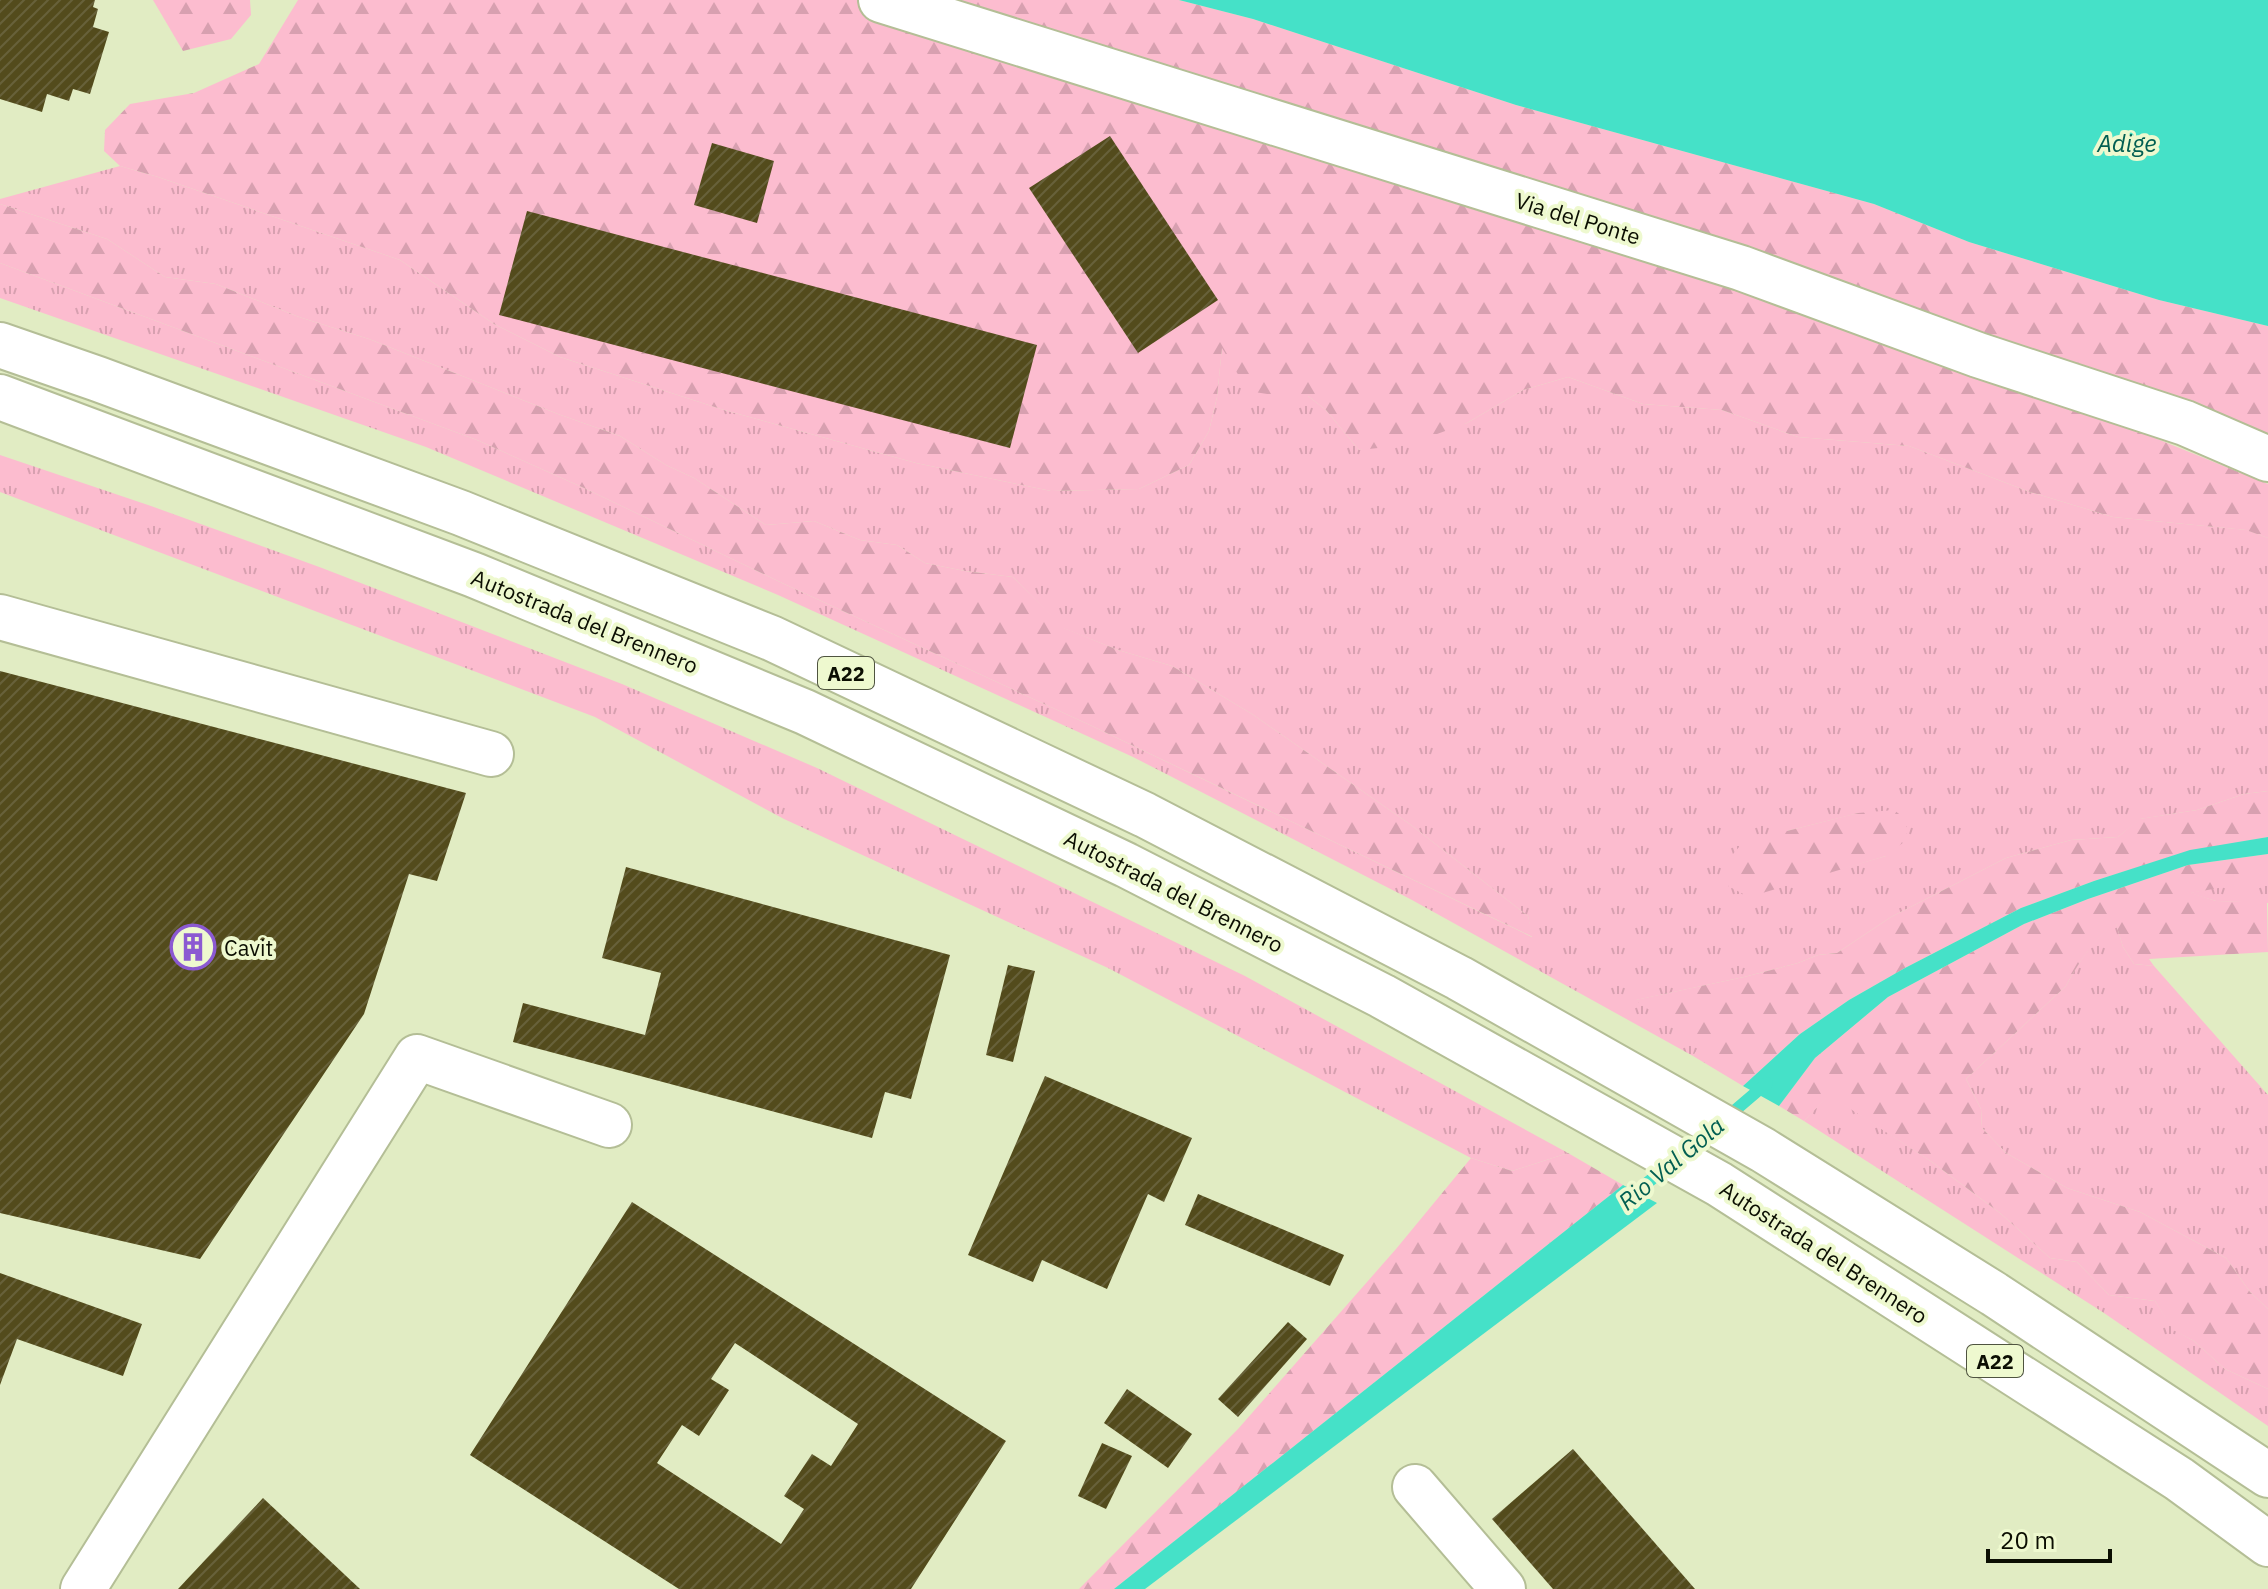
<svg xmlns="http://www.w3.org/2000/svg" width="2268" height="1589" viewBox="0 0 2268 1589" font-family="'IBM Plex Sans',sans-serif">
	<defs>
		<pattern id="grass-tufts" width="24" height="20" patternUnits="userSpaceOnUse" patternTransform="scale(2)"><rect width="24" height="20" fill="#fcbccf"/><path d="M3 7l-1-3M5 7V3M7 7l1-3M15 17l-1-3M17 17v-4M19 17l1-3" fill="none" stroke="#d7a0b0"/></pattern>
		<pattern id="forest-firs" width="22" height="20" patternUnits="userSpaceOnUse" patternTransform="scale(2)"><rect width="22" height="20" fill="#fcbccf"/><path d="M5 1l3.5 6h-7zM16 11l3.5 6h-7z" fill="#d7a0b0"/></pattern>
		<pattern id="building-hatch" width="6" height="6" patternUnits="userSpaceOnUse" patternTransform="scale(2)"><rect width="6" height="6" fill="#534b1c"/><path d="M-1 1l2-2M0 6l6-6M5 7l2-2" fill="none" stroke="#67613a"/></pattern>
	</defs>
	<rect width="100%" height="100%" fill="#e1ecc3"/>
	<g fill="url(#grass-tufts)" fill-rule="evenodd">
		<path d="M120,166L158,177L400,260L494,324L560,357L724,410L916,463L1051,491L1139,489L1189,465L1209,431L1217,397L1222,347L1280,396H1308L1326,410L1359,450L1467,423L1523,390L1568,377L1643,404L1722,410L1798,437L1909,446L2030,492L2113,517L2247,530L2268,538V791L2244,794L2197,810L2140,819L2118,837L2071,840L2006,858L1891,917L1837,953L1818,955L1798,963L1744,977L1636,1000L1701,1045L1693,1056L1412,900L1133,757L778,595L426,447L0,298V263L477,440L584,488L780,582L1092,726L1532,937L1528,916L1411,825L1252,714L1172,666L1118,650L1063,628L1013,577L965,571L925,563L897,545L860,540L814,521L766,525L694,478L666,465L620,436L558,414L369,339L299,317L216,284L165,277L107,239L0,204V199ZM1859,813L1886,856L1819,875L1787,831Z"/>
		<polygon points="0,455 151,506 322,568 622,684 817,768 1245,976 1568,1153 1512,1171 1471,1158 1108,968 784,819 595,717 0,492"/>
		<polygon points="2266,878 2268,879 2268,903 2216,901 2189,893"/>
		<path d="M2116,923L2123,947L2134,964L2154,966L2268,1095V1309L2250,1292L2226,1258L2140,1212L2067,1188L2006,1153L1982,1128L1981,1109L1966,1079L2066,986C2078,964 2094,937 2116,923Z"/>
		<polygon points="1829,1094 1932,1162 2000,1213 2050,1258 2077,1262 2109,1295 2155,1301 2174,1330 2194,1341 2225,1369 2268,1389 2268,1426 2104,1313 1804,1121"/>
	</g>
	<g fill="url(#forest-firs)">
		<polygon points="153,0 250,0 251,15 231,39 183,51"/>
		<polygon points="298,0 858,0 1297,137 1956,357 2268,484 2268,538 2246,530 2113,517 2030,492 1909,446 1798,437 1722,410 1643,404 1568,377 1523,390 1467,423 1407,445 1359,450 1326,410 1308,396 1280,396 1248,391 1222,348 1217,397 1209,431 1189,465 1139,489 1051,491 916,463 724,410 560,357 494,324 400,260 158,177 120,166 104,151 105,130 130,104 194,93 259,64"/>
		<polygon points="944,0 1179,0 1253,19 1516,105 1874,204 1969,242 2159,300 2268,326 2268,447"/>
		<polygon points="0,204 107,239 165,277 216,284 299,317 369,339 558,414 620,436 666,465 694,478 766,525 814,521 860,540 897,545 925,563 965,571 1013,577 1064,628 1118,650 1172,666 1252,714 1411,825 1528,916 1533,937 1092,726 780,582 584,488 477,440 0,263"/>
		<polygon points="2268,791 2268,837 2186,852 2094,881 2021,908 1905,968 1849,1000 1800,1034 1743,1086 1693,1056 1700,1045 1635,1000 1744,977 1798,963 1818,955 1837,953 1891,917 2006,858 2071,840 2118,837 2139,819 2197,810 2244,794"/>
		<polygon points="1894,810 1903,817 1908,830 1904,842 1886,856 1749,897 1728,886 1733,854 1746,839 1787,831 1858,813"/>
		<path d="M2268,854V879L2191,893L2216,901L2267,902L2268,952L2149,959L2154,966L2134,964L2123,947L2116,924C2094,938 2078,964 2066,986L1966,1079L1981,1109L1982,1128L2006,1153L2067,1188L2140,1212L2226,1258L2250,1292L2268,1309V1389L2225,1369L2194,1341L2173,1330L2155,1301L2109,1295L2077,1262L2050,1258L2000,1213L1932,1162L1829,1095L1804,1121L1779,1106L1815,1058L1888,997L2024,924L2088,899L2188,865Z"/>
		<polygon points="1568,1153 1623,1185 1114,1589 1079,1589 1238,1429 1396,1249 1471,1158 1512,1171"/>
	</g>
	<g fill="#45e1c8">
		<polygon points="1179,0 2268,0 2268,326 2159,300 1969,242 1874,204 1516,105 1253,19"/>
		<polygon points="2268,837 2268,854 2188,865 2088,899 2024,924 1888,997 1815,1058 1779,1106 1743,1086 1800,1034 1849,1000 1905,968 2021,908 2094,881 2190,850"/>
		<polygon points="1623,1185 1657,1203 1145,1589 1114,1589"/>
	</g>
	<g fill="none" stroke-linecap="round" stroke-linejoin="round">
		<g stroke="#45e1c8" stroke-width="12">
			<polyline points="1726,1118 1767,1083"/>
			<polyline points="1624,1202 1669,1165"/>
		</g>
	</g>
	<g fill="url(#building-hatch)" fill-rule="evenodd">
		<polygon points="0,0 95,0 93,7 98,9 93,27 109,32 90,94 73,89 69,101 47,94 42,112 0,99"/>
		<polygon points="1110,136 1218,300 1138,353 1029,188"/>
		<polygon points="712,143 774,161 757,223 694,205"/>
		<polygon points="527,211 1037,345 1010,448 499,315"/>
		<polygon points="0,671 466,793 437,881 409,874 364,1014 200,1259 0,1213"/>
		<polygon points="626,867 950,955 911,1099 885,1092 872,1138 513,1042 523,1003 645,1035 661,973 602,958"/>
		<polygon points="1008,965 1035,971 1013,1062 986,1055"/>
		<polygon points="1045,1076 1192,1138 1164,1202 1148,1194 1107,1289 1042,1260 1033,1282 968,1255"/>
		<polygon points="1198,1194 1344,1255 1330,1286 1185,1225"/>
		<path d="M632,1202L1006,1441L911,1589H679L470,1455ZM735,1343L858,1424L831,1466L812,1454L784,1496L804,1509L781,1544L657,1463L682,1425L699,1436L729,1390L711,1379Z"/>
		<polygon points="0,1273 142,1324 123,1376 17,1339 0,1385"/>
		<polygon points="1288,1322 1307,1339 1238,1417 1218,1399"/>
		<polygon points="1127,1389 1192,1434 1168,1468 1104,1423"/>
		<polygon points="1102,1443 1132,1456 1106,1509 1078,1496"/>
		<polygon points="1573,1449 1695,1589 1553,1589 1492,1519"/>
		<polygon points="263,1498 360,1589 178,1589"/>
	</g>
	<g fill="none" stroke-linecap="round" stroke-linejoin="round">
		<g stroke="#b4be96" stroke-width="48">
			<g id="minor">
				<polyline points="881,0 1741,268 1978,355 2185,423 2268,459"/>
				<polyline points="0,617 491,754"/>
				<polyline points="1415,1487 1503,1589"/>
				<polyline points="83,1589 417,1057 609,1125"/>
			</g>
		</g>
		<g stroke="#b4be96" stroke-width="48">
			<g id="highway">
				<polyline points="0,345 98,379 461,513 771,638 1145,815 1459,978 1763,1150 1994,1294 2268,1475"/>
				<polyline points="0,397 474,575 805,712 1126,865 1382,996 1719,1184 2179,1479 2268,1544"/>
			</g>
		</g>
		<use href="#minor" stroke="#fff" stroke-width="44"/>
		<use href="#highway" stroke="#fff" stroke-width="44"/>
	</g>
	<defs>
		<g id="building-ring" transform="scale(2.3)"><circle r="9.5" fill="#eef9cf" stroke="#8b59d2" stroke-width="1.5"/><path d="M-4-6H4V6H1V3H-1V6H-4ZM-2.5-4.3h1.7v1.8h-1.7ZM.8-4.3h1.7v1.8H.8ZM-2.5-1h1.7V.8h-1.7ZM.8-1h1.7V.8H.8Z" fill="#8b59d2"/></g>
	</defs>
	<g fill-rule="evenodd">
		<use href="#building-ring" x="193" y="947"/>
	</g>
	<g text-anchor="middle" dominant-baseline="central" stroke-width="8" stroke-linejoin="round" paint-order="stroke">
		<g fill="#eef9cf" stroke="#4f5440" stroke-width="2">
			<rect x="818" y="657" width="56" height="32" rx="6"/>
			<rect x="1967" y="1345" width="56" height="32" rx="6"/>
		</g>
		<g font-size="20" font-weight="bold" fill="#0b0e02">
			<text x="846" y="673">A22</text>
			<text x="1995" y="1361">A22</text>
		</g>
		<g font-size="22" fill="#0b0e02" stroke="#eef9cf">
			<text transform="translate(1578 218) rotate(17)">Via del Ponte</text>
			<text transform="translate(585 621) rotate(22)">Autostrada del Brennero</text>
			<text transform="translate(1174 891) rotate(27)">Autostrada del Brennero</text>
			<text transform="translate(1824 1252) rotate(33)">Autostrada del Brennero</text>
		</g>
		<g font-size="22" fill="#0b0e02" stroke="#eef9cf" text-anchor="start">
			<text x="224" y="947">Cavit</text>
		</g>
		<g font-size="24" font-style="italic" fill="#025f52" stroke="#eef9cf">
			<text x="2127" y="143">Adige</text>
			<text transform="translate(1671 1163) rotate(-40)">Rio Val Gola</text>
		</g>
	</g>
	<path d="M1988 1549v12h122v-12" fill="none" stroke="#0b0e02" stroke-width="4"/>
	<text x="2000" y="1549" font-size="24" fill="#0b0e02" stroke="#eef9cf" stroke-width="6" paint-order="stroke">20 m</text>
</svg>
